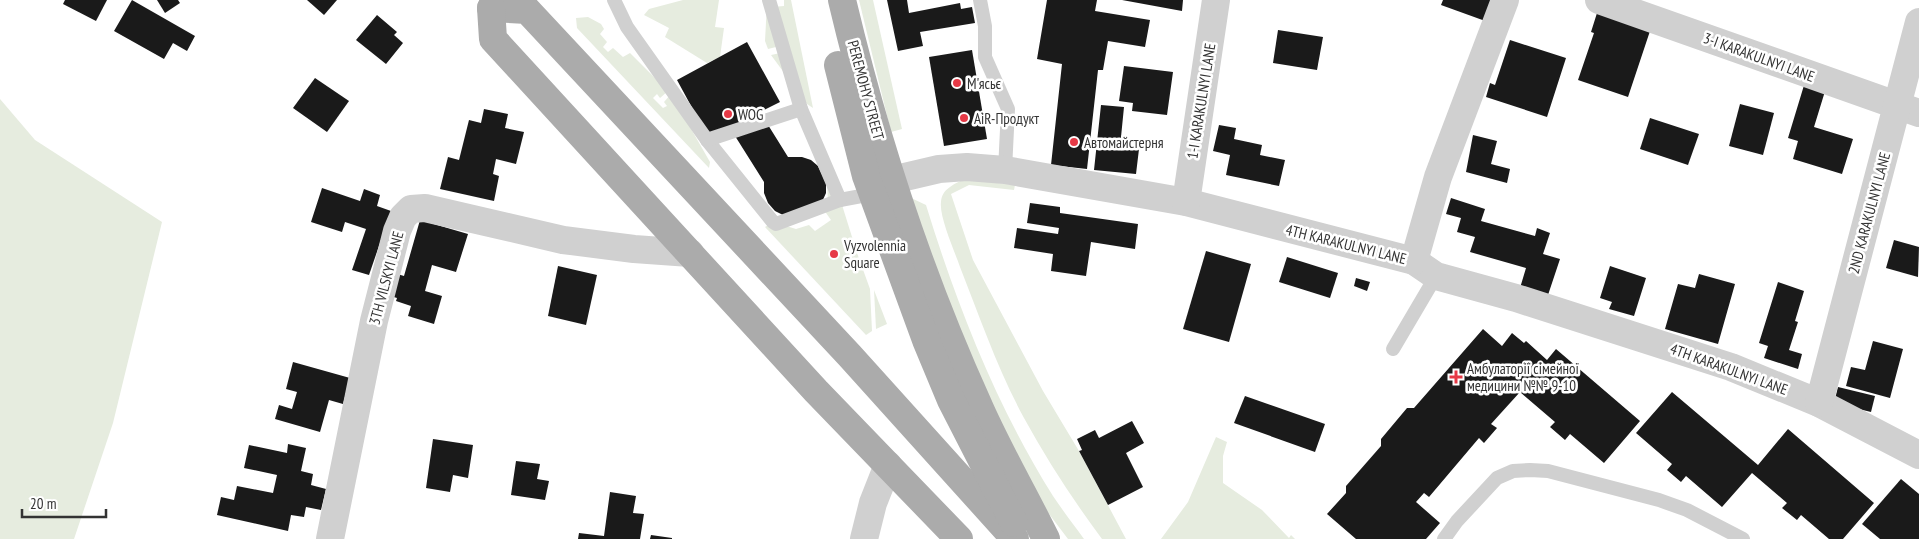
<svg xmlns="http://www.w3.org/2000/svg" width="1919" height="539" viewBox="0 0 1919 539" font-family="'PT Sans Narrow',sans-serif">
	<rect width="100%" height="100%" fill="#fff"/>
	<g fill="#e6ecdf">
		<polygon points="683,0 719,0 715,27 724,28 720,57 707,63 665,37 669,28 644,15 649,9"/>
		<polygon points="784,0 791,0 813,108 807,104 771,55 785,52 784,45 768,49 765,41 767,3 772,7 784,6"/>
		<polygon points="859,0 873,0 902,129 891,132"/>
		<polygon points="588,17 601,24 604,29 600,34 607,42 603,47 608,52 613,48 623,57 630,53 668,91 660,98 657,94 653,98 663,108 667,106 664,102 671,94 710,162 709,168 577,28 576,18"/>
		<polygon points="0,99 35,140 162,222 113,423 74,539 0,539"/>
		<polygon points="833,176 857,253 870,289 872,331 866,335 765,227 773,222 796,229 809,225 815,231 831,220 824,210 828,202 827,184"/>
		<path d="M964,179L1015,185L1014,190L969,185L951,194L973,260L1043,391L1079,451L1126,539H1102C1073,500 1047,460 1024,418C998,370 980,318 960,267C955,252 939,217 941,202C942,189 953,185 964,179Z"/>
		<path d="M909,197L926,205C957,306 997,407 1053,496C1063,511 1074,525 1084,539H1068L1043,506L995,425Z"/>
		<polygon points="874,290 887,324 876,329"/>
		<polygon points="1216,437 1227,442 1223,456 1223,483 1262,510 1289,538 1291,535 1295,539 1161,539 1188,502"/>
	</g>
	<g fill="#1a1a1a">
		<polygon points="65,0 107,0 96,21 63,4"/>
		<polygon points="132,0 195,36 187,51 173,43 164,59 114,31"/>
		<polygon points="157,0 178,0 180,3 165,13"/>
		<polygon points="307,0 337,0 324,15"/>
		<polygon points="887,0 907,0 909,13 960,3 961,9 972,7 975,23 920,32 923,46 898,51"/>
		<polygon points="1047,0 1097,0 1095,11 1150,20 1145,47 1108,41 1103,70 1098,70 1087,169 1051,165 1062,64 1037,59"/>
		<polygon points="1122,0 1183,0 1182,11"/>
		<polygon points="1443,0 1496,0 1488,22 1441,5"/>
		<polygon points="1597,13 1650,31 1628,97 1578,80 1594,33 1591,32"/>
		<polygon points="377,15 397,32 394,35 403,43 386,64 356,40"/>
		<polygon points="1278,30 1323,37 1317,70 1273,63"/>
		<polygon points="1510,40 1566,58 1547,117 1486,97 1490,83 1495,85"/>
		<polygon points="747,42 780,102 760,112 788,157 802,157 811,160 818,166 826,183 826,193 822,202 785,216 775,211 768,203 764,193 764,182 730,128 709,139 677,80"/>
		<polygon points="972,50 987,139 944,146 929,57"/>
		<polygon points="1124,66 1173,72 1167,115 1132,111 1133,103 1119,101"/>
		<polygon points="315,78 349,101 327,132 293,108"/>
		<polygon points="1805,82 1826,88 1814,127 1853,139 1842,174 1793,159 1798,141 1788,138"/>
		<polygon points="1740,104 1774,113 1763,155 1729,146"/>
		<polygon points="1101,105 1124,107 1120,147 1139,149 1136,174 1094,170"/>
		<polygon points="484,109 508,114 505,128 524,132 516,164 496,159 493,174 499,176 494,201 440,189 448,157 459,160 469,120 481,123"/>
		<polygon points="1650,118 1699,134 1688,165 1640,149"/>
		<polygon points="1219,125 1236,128 1234,139 1262,145 1260,155 1285,160 1279,186 1226,175 1230,155 1213,151"/>
		<polygon points="1473,135 1497,141 1491,164 1510,169 1507,183 1466,172"/>
		<polygon points="322,188 360,201 364,189 380,195 377,206 391,211 369,275 352,270 366,229 345,222 342,232 311,222"/>
		<polygon points="1451,198 1485,209 1481,221 1535,236 1537,228 1550,233 1543,254 1560,259 1547,298 1520,288 1526,268 1470,252 1475,237 1457,232 1461,218 1446,214"/>
		<polygon points="1030,203 1060,207 1060,213 1138,224 1135,249 1091,242 1086,276 1051,271 1053,254 1014,248 1017,228 1058,234 1059,228 1027,223"/>
		<polygon points="420,220 468,234 456,272 432,265 425,291 442,296 434,324 408,316 411,306 396,301 397,298 387,295 394,273 404,276"/>
		<polygon points="1894,240 1919,247 1918,277 1886,268"/>
		<polygon points="1206,251 1251,264 1229,342 1183,329"/>
		<polygon points="1287,257 1338,273 1330,298 1279,282"/>
		<polygon points="558,266 597,275 586,325 548,316"/>
		<polygon points="1610,266 1646,278 1634,316 1609,309 1612,302 1600,298"/>
		<polygon points="1699,274 1735,284 1718,344 1665,329 1678,284 1695,288"/>
		<polygon points="1356,278 1370,282 1367,291 1354,286"/>
		<polygon points="1778,282 1804,291 1795,321 1798,322 1789,350 1802,354 1798,369 1764,358 1768,346 1759,343"/>
		<polygon points="1483,329 1502,346 1512,333 1524,343 1526,341 1547,360 1556,349 1640,421 1604,463 1570,434 1565,440 1550,427 1555,422 1520,392 1491,424 1497,428 1484,443 1479,438 1429,497 1424,493 1416,502 1440,523 1426,539 1356,539 1327,514 1346,493 1346,486 1381,446 1381,439 1407,408 1414,408"/>
		<polygon points="1873,341 1903,349 1890,398 1846,386 1851,367 1865,370"/>
		<polygon points="293,362 350,378 343,404 329,400 320,432 275,419 279,405 292,409 297,392 286,389"/>
		<polygon points="1838,387 1875,396 1871,412 1834,403"/>
		<polygon points="1672,392 1758,465 1788,429 1874,503 1843,539 1829,539 1801,515 1797,520 1782,508 1787,503 1752,473 1722,507 1686,476 1681,482 1667,470 1672,464 1636,433"/>
		<polygon points="1245,396 1325,424 1315,452 1234,423"/>
		<polygon points="1132,421 1144,443 1126,453 1143,487 1108,505 1079,451 1082,450 1077,439 1095,430 1099,438"/>
		<polygon points="433,439 473,445 468,478 453,475 450,492 426,488"/>
		<polygon points="288,444 306,448 301,471 313,474 311,485 326,489 321,510 306,507 304,517 291,515 288,531 217,515 221,497 234,500 237,486 273,493 277,475 244,468 249,445 287,453"/>
		<polygon points="516,461 540,464 537,479 549,481 545,500 511,495"/>
		<polygon points="1901,479 1919,494 1919,539 1880,539 1862,524"/>
		<polygon points="610,492 636,496 633,513 644,514 640,539 578,539 579,533 604,536"/>
		<polygon points="651,535 672,538 672,539 650,539"/>
	</g>
	<g fill="none" stroke-linecap="round" stroke-linejoin="round">
		<g stroke="#d0d0d0" stroke-width="14">
			<polyline points="614,0 627,27 707,140 773,222 776,224 840,200 872,194"/>
			<polyline points="769,0 801,109 840,200"/>
			<polyline points="980,0 985,26 985,57 1008,109 1005,170"/>
			<polyline points="707,140 801,109"/>
			<polyline points="1393,349 1436,276"/>
			<polyline points="1444,539 1457,521 1497,478 1513,471 1530,470 1548,471 1659,500 1687,510 1743,539"/>
		</g>
		<g stroke="#d0d0d0" stroke-width="28">
			<polyline points="1599,0 1919,113"/>
			<polyline points="892,180 939,169 967,167 1005,170 1186,202 1414,261 1436,276 1516,298 1731,367 1819,403 1919,455"/>
			<polyline points="1186,202 1216,0"/>
			<polyline points="1414,261 1438,177 1505,0"/>
			<polyline points="1819,403 1919,22"/>
			<polyline points="330,539 374,321 397,231 403,217 411,209 425,208 563,240 634,249 690,253"/>
			<polyline points="864,539 873,503 888,465"/>
		</g>
		<g stroke="#ababab" stroke-width="28">
			<path d="M842,0C875,139 919,274 978,404C998,450 1024,494 1046,539"/>
			<polyline points="491,8 527,10 850,356 1015,539"/>
			<polyline points="491,8 493,39 816,391 959,539"/>
			<polyline points="838,65 866,176 926,340 951,400 1014,523"/>
		</g>
	</g>
	<g fill="#e63946" stroke="#fff" stroke-width="2">
		<circle cx="957" cy="83" r="5"/>
		<circle cx="728" cy="114" r="5"/>
		<circle cx="964" cy="118" r="5"/>
		<circle cx="1074" cy="142" r="5"/>
		<circle cx="834" cy="254" r="5"/>
		<path d="M1453.5 369.5h5v5h5v5h-5v5h-5v-5h-5v-5h5z"/>
	</g>
	<g text-anchor="middle" dominant-baseline="central" stroke-width="5" stroke-linejoin="round" paint-order="stroke">
		<g font-size="15" fill="#333" stroke="#fff">
			<text transform="translate(1759 57) rotate(20)">3-I KARAKULNYI LANE</text>
			<text transform="translate(866 90) rotate(75)">PEREMOHY STREET</text>
			<text transform="translate(1201 101) rotate(-81)">1-I KARAKULNYI LANE</text>
			<text transform="translate(1869 213) rotate(-75)">2ND KARAKULNYI LANE</text>
			<text transform="translate(1346 244) rotate(14)">4TH KARAKULNYI LANE</text>
			<text transform="translate(386 278) rotate(-75)">3TH VILSKYI LANE</text>
			<text transform="translate(1729 369) rotate(20)">4TH KARAKULNYI LANE</text>
		</g>
		<g font-size="15" fill="#333" stroke="#fff" text-anchor="start">
			<text x="967" y="83">М'ясьє</text>
			<text x="738" y="114">WOG</text>
			<text x="974" y="118">AiR-Продукт</text>
			<text x="1084" y="142">Автомайстерня</text>
			<text x="844" y="245">Vyzvolennia<tspan x="844" dy="17">Square</tspan></text>
			<text x="1467" y="368">Амбулаторії сімейної<tspan x="1467" dy="17">медицини №№ 9-10</tspan></text>
		</g>
	</g>
	<path d="M22 509v8h84v-8" fill="none" stroke="#333333" stroke-width="2.5"/>
	<text x="30" y="509" font-size="15" fill="#333333" stroke="#ffffff" stroke-width="4" paint-order="stroke">20 m</text>
</svg>
